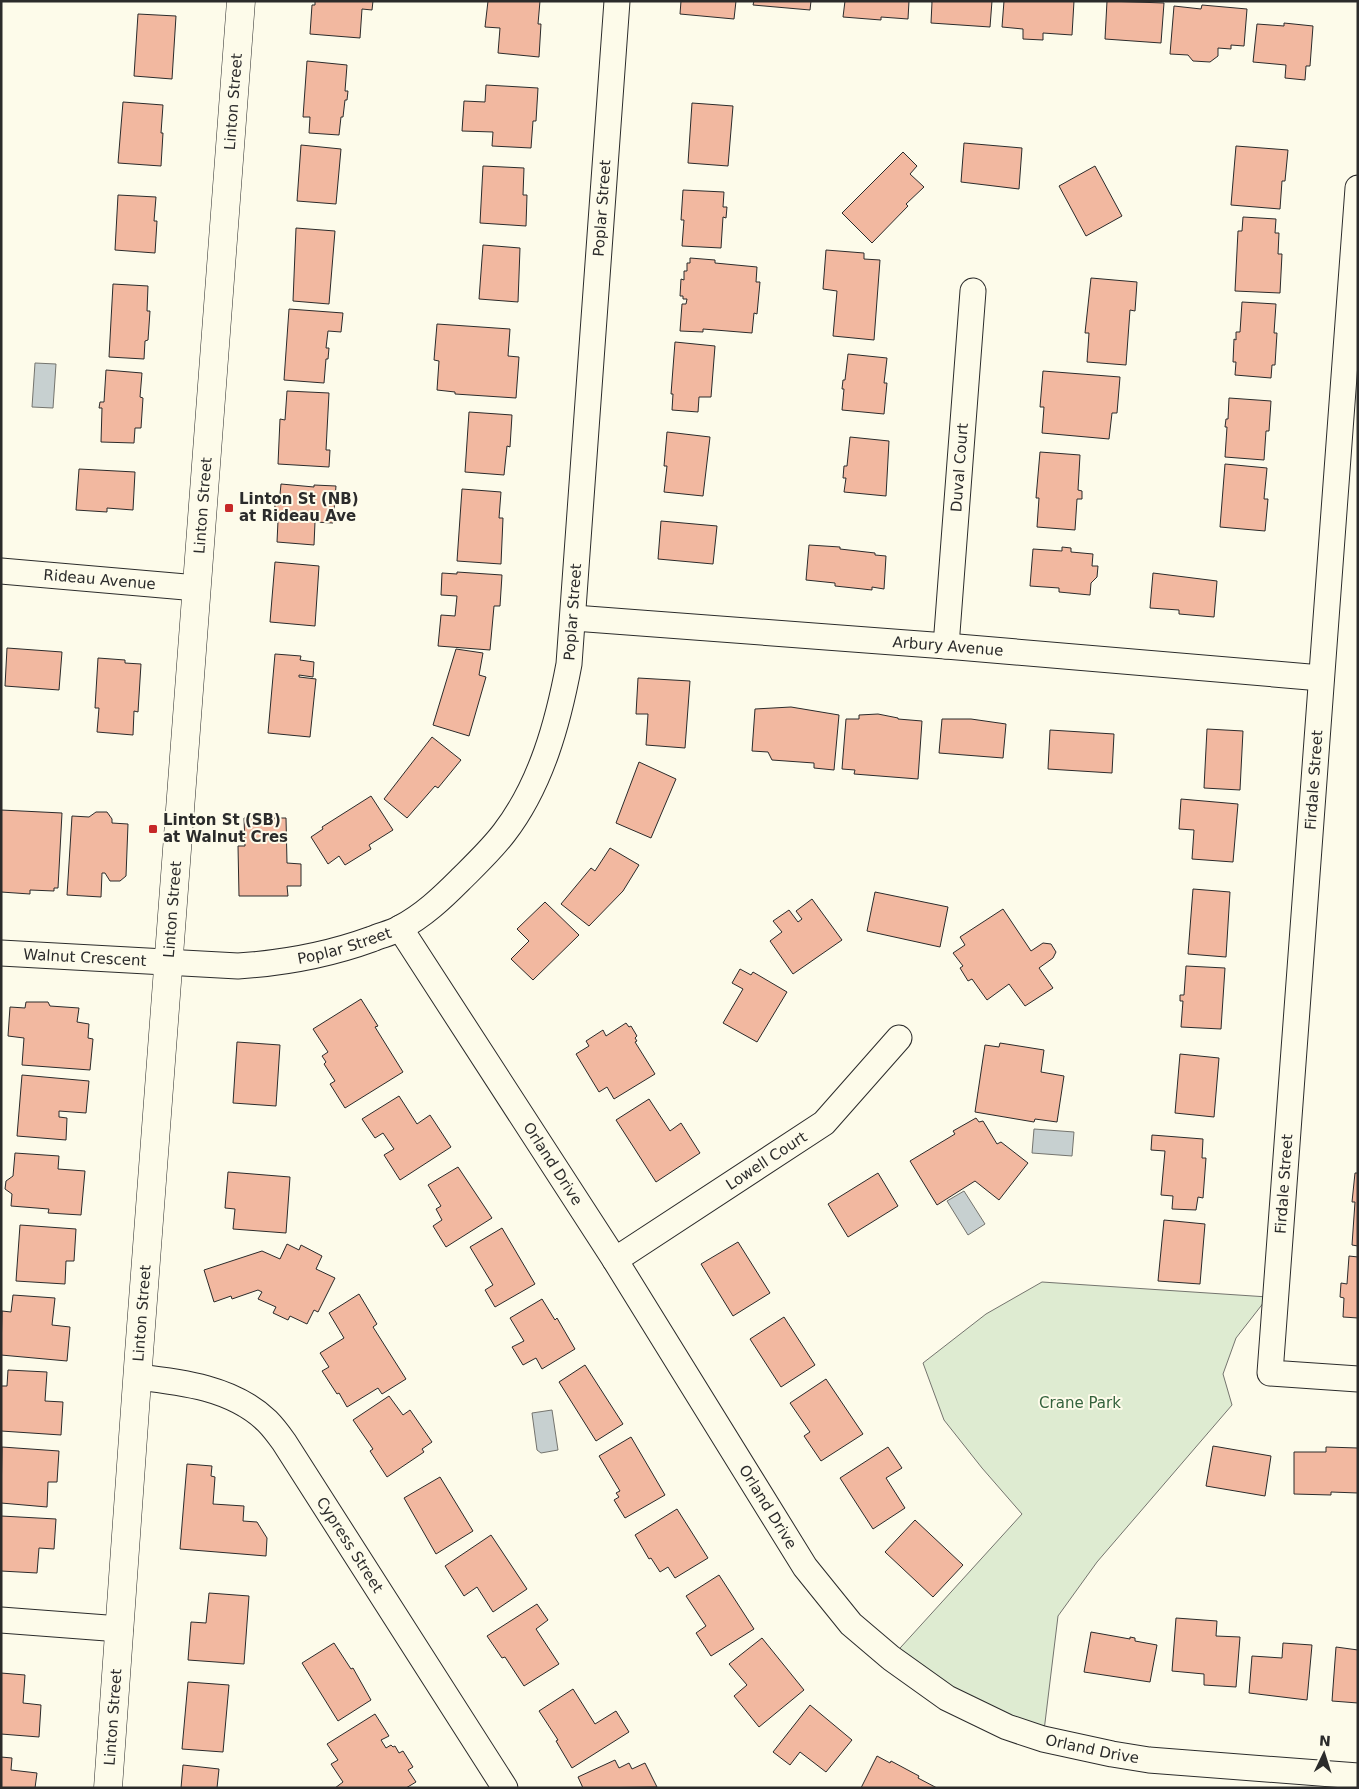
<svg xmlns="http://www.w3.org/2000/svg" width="1359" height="1789" viewBox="0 0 1359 1789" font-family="'DejaVu Sans',sans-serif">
	<rect width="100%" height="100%" fill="#fdfbea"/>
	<polygon fill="#deebd1" stroke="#74746e" points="1042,1282 1268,1297 1236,1338 1223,1374 1232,1405 1097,1562 1058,1616 1043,1739 891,1658 1022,1514 982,1468 944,1420 923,1363 986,1314"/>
	<g fill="#c7d0d0" stroke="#74746e">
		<polygon points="35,363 56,364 53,408 32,407"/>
		<polygon points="1034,1129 1074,1132 1072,1156 1032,1153"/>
		<polygon points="964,1191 985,1224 968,1235 947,1201"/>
		<polygon points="552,1410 558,1450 541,1453 537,1450 532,1413"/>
	</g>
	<g fill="#f2b8a0" stroke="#2b2b2b">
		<polygon points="315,1 373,1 372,10 362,9 360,38 310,34 312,5 315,5"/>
		<polygon points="488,1 540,1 538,24 541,24 539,57 498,53 500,28 485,27"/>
		<polygon points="681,1 736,1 734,19 680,14"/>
		<polygon points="754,1 811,1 810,10 753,5"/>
		<polygon points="845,1 909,1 908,19 881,17 881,20 843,17"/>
		<polygon points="929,1 992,1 990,27 931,23 932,2"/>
		<polygon points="1004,1 1074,1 1072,35 1043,33 1043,40 1023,39 1023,29 1002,27"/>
		<polygon points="1107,1 1164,3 1161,43 1105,39"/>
		<polygon points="1202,5 1247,9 1244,46 1231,45 1231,49 1218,48 1218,56 1210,62 1193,61 1188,55 1170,54 1174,6 1201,9"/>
		<polygon points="138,14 176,16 172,79 134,76"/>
		<polygon points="1284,23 1313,26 1310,66 1306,66 1305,80 1285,78 1286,65 1253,62 1257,24 1284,26"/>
		<polygon points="307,61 347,65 345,91 348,91 347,100 345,100 343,117 341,117 339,135 309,133 310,117 303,117"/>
		<polygon points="486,85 538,88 536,121 533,121 531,148 492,146 493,132 462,131 464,101 485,102"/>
		<polygon points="123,102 163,105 161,133 163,133 161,166 118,163"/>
		<polygon points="692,103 733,106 728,166 688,163"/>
		<polygon points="964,143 1022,148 1019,189 961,182"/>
		<polygon points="301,145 341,149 336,204 297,201"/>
		<polygon points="1236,146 1288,150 1285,181 1282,181 1280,209 1231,205"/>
		<polygon points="903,152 917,166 910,174 924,187 906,204 908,206 872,243 842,213"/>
		<polygon points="483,166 524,168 523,195 527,195 526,226 480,223"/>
		<polygon points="1095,166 1122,216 1086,236 1059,186"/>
		<polygon points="683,190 724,192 723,207 727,207 726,218 723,217 721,248 682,246 684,220 681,220"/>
		<polygon points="118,195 156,197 154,221 157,221 155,253 115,250"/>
		<polygon points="1243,217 1276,219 1275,233 1279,233 1278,254 1282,254 1280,293 1235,291 1238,231 1242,231"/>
		<polygon points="296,228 335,231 329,304 293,301"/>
		<polygon points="483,245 520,248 518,302 479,299"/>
		<polygon points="826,250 864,253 864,259 880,260 874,340 833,336 837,291 823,289"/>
		<polygon points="690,258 715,260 715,263 757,267 756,282 760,282 757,314 754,313 752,333 703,329 703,332 680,331 682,304 686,304 687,299 683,299 683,296 680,296 681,279 684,280 684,271 687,271 687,263 690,263"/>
		<polygon points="1091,278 1137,282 1135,311 1130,310 1126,365 1087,362 1089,333 1085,333"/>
		<polygon points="113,284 148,286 147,311 150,311 148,340 145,341 144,359 109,357"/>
		<polygon points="1242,302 1276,304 1274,333 1277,333 1275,365 1272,365 1271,378 1235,375 1236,362 1233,362 1234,339 1236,340 1236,332 1240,332"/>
		<polygon points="289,309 343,313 341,332 328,331 326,348 329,348 328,359 326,359 324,383 284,380"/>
		<polygon points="437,324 510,329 508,356 519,357 516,398 455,394 455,392 437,390 439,361 434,360"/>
		<polygon points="675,342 715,346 711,397 699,397 698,412 672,410 673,394 671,394"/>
		<polygon points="848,354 887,358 884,383 887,383 884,414 842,410 844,389 842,389 843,380 845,380"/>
		<polygon points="106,370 142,373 140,397 143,398 141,428 135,428 134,443 101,442 102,408 99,408 100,402 104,402"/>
		<polygon points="1043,371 1120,377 1117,413 1112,413 1109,439 1042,433 1044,407 1040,407"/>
		<polygon points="287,391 329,393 326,450 330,450 329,467 278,464 280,419 285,420"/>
		<polygon points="1229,398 1271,401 1269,431 1266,431 1264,460 1225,457 1227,427 1225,427 1226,419 1228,419"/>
		<polygon points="469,412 512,415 510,447 507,446 504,475 465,472"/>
		<polygon points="667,432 710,437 703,496 664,492 667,466 664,466"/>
		<polygon points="850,437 889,441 886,496 844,492 846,478 843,478 844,466 847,466"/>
		<polygon points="1040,452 1080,455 1078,490 1082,491 1082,499 1077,499 1075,530 1037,527 1039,498 1036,498"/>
		<polygon points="1225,464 1267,468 1264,499 1268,499 1265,531 1220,527"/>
		<polygon points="79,469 135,472 133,510 107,508 107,512 76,510"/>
		<polygon points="281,484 314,487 314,485 336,486 333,523 315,522 314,545 277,542 278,521 274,521 275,505 279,505"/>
		<polygon points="462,489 501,492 499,518 503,518 501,564 457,561"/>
		<polygon points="661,521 717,526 713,564 658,559"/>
		<polygon points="809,545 840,547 840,549 875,553 875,555 886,556 884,589 872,587 872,590 835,586 835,583 806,580"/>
		<polygon points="1062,547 1071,548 1071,552 1093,554 1092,566 1098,566 1097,577 1091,583 1090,595 1059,592 1059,588 1030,586 1033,549 1062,551"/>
		<polygon points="275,562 319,566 315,626 270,622"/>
		<polygon points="457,572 502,575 500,606 494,606 490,650 438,646 441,615 455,616 457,596 441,595 442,573 457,574"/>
		<polygon points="1153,573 1217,581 1214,617 1179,614 1179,610 1150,608"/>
		<polygon points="7,648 62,652 59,690 5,686"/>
		<polygon points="456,649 483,653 479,675 486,677 469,736 433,725"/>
		<polygon points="275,654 301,656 300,660 314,662 313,677 299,675 299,677 316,679 310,737 268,733"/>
		<polygon points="98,658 125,660 125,663 141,664 138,712 134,711 133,735 97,732 99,708 95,708"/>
		<polygon points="638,678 690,681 685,748 646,745 648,714 636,714"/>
		<polygon points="791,707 839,715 834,770 814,768 814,763 772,760 768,752 752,751 755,709"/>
		<polygon points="878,714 898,718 898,719 922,721 918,779 854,774 855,770 842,769 846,719 859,719 859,715"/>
		<polygon points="942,719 971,719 1006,724 1003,758 939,753"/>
		<polygon points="1207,729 1243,731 1240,790 1204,788"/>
		<polygon points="1050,730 1114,734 1112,773 1048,769"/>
		<polygon points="432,737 461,760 438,788 435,786 407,818 384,799"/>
		<polygon points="639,762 676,779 651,838 616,823"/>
		<polygon points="371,796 393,830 369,845 371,849 345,865 339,856 328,864 311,837 323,829 322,827"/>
		<polygon points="1181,799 1238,804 1233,862 1192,859 1194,830 1179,829"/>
		<polygon points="1,810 62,813 58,888 54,888 54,891 30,890 30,894 1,892"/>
		<polygon points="96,812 107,812 112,819 112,823 128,824 126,876 120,881 110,881 105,873 102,873 101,897 67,895 72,816 89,817"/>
		<polygon points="244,818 286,818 287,863 301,864 301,886 287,886 288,896 239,896 238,846 245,846"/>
		<polygon points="610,848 639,865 623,891 589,926 561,904 591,868 595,871"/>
		<polygon points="1193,889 1230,892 1226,957 1188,954"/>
		<polygon points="875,892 948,907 940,947 867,931"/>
		<polygon points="812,899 842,940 793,974 770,941 782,932 773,921 789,910 798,922 802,919 796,911"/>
		<polygon points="545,902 579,935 533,980 511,959 529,941 517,929"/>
		<polygon points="1003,909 1031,951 1043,943 1051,944 1056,952 1053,958 1039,968 1053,988 1025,1006 1009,984 987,1000 972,979 968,981 960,968 963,966 953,953 965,945 960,937"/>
		<polygon points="1186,966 1225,968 1221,1029 1181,1027 1183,1001 1180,1001 1180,995 1184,995"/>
		<polygon points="740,969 751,975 753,972 787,992 757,1042 723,1023 743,989 732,983"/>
		<polygon points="361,999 378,1026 375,1027 403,1072 345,1108 330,1084 335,1081 324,1064 326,1062 322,1056 328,1052 313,1029"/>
		<polygon points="26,1002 48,1002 50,1006 79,1008 77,1022 89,1024 88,1038 93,1039 90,1070 22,1065 24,1038 8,1036 10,1007 25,1008"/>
		<polygon points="626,1023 629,1027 631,1026 637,1036 635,1038 637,1041 635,1042 655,1074 614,1099 607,1087 599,1092 576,1054 589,1046 586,1041 603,1030 606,1036"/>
		<polygon points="237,1042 280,1045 276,1106 233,1103"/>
		<polygon points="1000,1043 1044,1050 1041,1072 1064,1076 1057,1122 1035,1119 1034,1122 975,1112 985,1045 999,1047"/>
		<polygon points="1180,1054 1219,1058 1214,1117 1175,1113"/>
		<polygon points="22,1075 89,1081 86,1113 59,1111 59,1117 67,1118 66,1140 17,1136"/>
		<polygon points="399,1096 417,1124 430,1115 451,1147 400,1180 384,1155 394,1149 383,1133 375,1138 362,1119"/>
		<polygon points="649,1099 670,1131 681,1123 700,1153 656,1182 616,1120"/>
		<polygon points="976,1118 979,1122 983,1121 997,1144 1001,1142 1028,1163 999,1200 975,1181 937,1205 910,1161 955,1134 953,1131"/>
		<polygon points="1152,1135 1203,1139 1202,1158 1206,1158 1203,1198 1198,1197 1196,1210 1172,1209 1173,1196 1161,1195 1165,1151 1151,1150"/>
		<polygon points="15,1153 59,1156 58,1169 85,1171 81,1215 48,1213 49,1209 11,1206 12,1194 5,1189 6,1181 13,1176"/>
		<polygon points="458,1167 492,1218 446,1247 433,1226 442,1220 436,1209 441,1206 428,1185"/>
		<polygon points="228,1172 290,1177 286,1233 233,1229 235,1209 225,1208"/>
		<polygon points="878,1173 898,1206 848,1237 828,1204"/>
		<polygon points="1355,1173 1358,1173 1358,1246 1352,1245 1355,1202 1352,1202"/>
		<polygon points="1164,1220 1205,1224 1200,1284 1158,1281"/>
		<polygon points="20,1225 76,1229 74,1261 66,1261 65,1284 16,1281"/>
		<polygon points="502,1228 535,1284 495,1307 485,1290 493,1285 470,1247"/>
		<polygon points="738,1242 770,1293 733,1316 701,1264"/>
		<polygon points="287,1244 299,1250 301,1245 322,1256 316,1269 335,1278 318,1312 314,1310 307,1324 290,1316 288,1320 273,1313 276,1307 258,1299 262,1292 258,1290 232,1299 231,1296 214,1302 204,1270 262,1251 280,1259"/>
		<polygon points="1349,1256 1358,1257 1358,1318 1343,1317 1344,1298 1340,1297 1341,1283 1347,1284"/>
		<polygon points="359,1294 377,1324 373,1327 406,1379 382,1394 378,1388 347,1407 339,1393 337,1394 322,1371 329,1367 320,1353 344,1338 329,1313"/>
		<polygon points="13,1295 55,1298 52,1325 70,1327 67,1361 1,1355 2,1311 11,1312"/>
		<polygon points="542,1299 555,1320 557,1318 575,1349 542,1369 536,1358 523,1365 512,1347 524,1341 510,1318"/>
		<polygon points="784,1317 815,1365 781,1387 750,1339"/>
		<polygon points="585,1365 623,1424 596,1441 559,1382"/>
		<polygon points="8,1370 47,1372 45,1401 63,1402 61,1435 1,1431 1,1386 7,1386"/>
		<polygon points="826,1379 863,1434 821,1461 804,1436 810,1432 790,1403"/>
		<polygon points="389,1396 403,1415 410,1410 432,1442 422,1449 424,1452 387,1477 370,1451 373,1449 353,1420"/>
		<polygon points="631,1437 665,1495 625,1518 614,1500 619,1497 616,1493 620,1491 599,1456"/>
		<polygon points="1213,1446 1271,1456 1265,1496 1206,1486"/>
		<polygon points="2,1447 59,1451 57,1482 48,1482 47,1507 1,1503"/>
		<polygon points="888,1447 902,1468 886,1478 905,1508 873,1529 840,1478"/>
		<polygon points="1326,1447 1358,1448 1358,1493 1331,1492 1331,1495 1294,1494 1294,1452 1326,1452"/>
		<polygon points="187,1464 212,1466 211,1476 215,1477 213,1504 244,1506 243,1521 257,1522 267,1538 266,1556 180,1549"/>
		<polygon points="440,1477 473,1531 436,1554 404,1498"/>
		<polygon points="677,1509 708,1558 675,1578 668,1567 660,1572 651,1558 649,1559 635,1535"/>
		<polygon points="1,1516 56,1519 54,1549 39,1548 37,1573 1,1571"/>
		<polygon points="915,1520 963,1565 933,1597 885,1552"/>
		<polygon points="491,1535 527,1589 493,1612 477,1587 464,1596 445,1566"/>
		<polygon points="719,1575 754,1629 711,1656 696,1633 706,1626 686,1596"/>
		<polygon points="209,1593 249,1596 244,1664 188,1660 191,1622 206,1623"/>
		<polygon points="537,1604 548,1620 536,1629 559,1664 524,1686 505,1657 502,1658 487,1636"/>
		<polygon points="1176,1618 1217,1621 1216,1636 1240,1637 1236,1687 1204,1685 1204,1674 1172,1671"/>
		<polygon points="1091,1632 1130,1639 1130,1637 1135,1638 1135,1641 1157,1645 1150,1682 1084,1672"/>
		<polygon points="762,1638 804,1690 759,1727 734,1696 747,1685 729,1664"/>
		<polygon points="334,1643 351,1669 353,1668 371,1700 338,1721 302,1663"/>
		<polygon points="1283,1643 1312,1645 1307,1700 1249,1693 1252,1656 1282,1658"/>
		<polygon points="1336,1647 1358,1650 1358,1703 1332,1701"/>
		<polygon points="1,1673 25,1675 23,1703 41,1705 39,1737 1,1734"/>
		<polygon points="188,1682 229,1685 223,1752 182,1749"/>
		<polygon points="573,1689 595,1724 616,1711 629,1732 572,1768 556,1741 558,1740 539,1711"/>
		<polygon points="810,1705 852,1740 826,1772 800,1752 790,1765 773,1752"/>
		<polygon points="375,1714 389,1736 381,1740 386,1748 391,1745 393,1747 395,1746 399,1753 403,1751 413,1767 408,1770 416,1782 406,1788 335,1788 343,1782 331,1764 338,1760 327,1744"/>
		<polygon points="877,1756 890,1763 891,1761 919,1776 918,1778 937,1788 861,1788"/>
		<polygon points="1,1757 12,1758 11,1770 37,1773 35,1788 1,1788"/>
		<polygon points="615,1760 619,1768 629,1763 632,1769 645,1763 657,1787 583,1788 578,1777"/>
		<polygon points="183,1765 219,1769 217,1788 181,1788"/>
	</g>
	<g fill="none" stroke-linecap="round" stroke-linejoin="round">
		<g stroke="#2b2b2b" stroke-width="27">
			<g id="street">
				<polyline points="1358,188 1270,1373 1358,1379"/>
				<path id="s1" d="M1,571L197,588"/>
				<path id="s2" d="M574,618L946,646L1321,678"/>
				<path id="s3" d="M946,646L973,291"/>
				<path id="s4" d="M400,928L615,1260L805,1567L851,1624L891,1658L947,1698L1007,1727L1043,1739L1112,1754L1149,1760L1358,1776"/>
				<path id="s5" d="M1,953L238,966C285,963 328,955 372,939C381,935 392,933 400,928C423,916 442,898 460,880C475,865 491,850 504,833C541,785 558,723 569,664L617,1"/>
				<path id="s6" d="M615,1260L824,1123L899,1038"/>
				<path id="s7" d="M137,1377C182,1382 233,1388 267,1421C273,1427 279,1435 284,1442L505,1788"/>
				<polyline points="1,1620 120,1629"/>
			</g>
		</g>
		<g stroke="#2b2b2b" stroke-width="29">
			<g id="secondary">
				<path id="s8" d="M108,1788L139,1353L241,1"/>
			</g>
		</g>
		<use href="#street" stroke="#fdfbea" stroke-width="25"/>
		<use href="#secondary" stroke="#fdfbea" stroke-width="28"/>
	</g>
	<g fill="#c62828" stroke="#fdfbea" stroke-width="2">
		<rect x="224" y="503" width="10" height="10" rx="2.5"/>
		<rect x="148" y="824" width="10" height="10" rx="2.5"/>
	</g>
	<g text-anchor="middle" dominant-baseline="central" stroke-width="4" stroke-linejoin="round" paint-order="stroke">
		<g font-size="15" fill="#2b2b2b" stroke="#fdfbea">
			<text stroke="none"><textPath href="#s8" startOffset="1691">Linton Street</textPath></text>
			<text stroke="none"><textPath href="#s5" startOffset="1186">Poplar Street</textPath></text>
			<text stroke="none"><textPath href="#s3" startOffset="179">Duval Court</textPath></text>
			<text stroke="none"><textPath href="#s8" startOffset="1286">Linton Street</textPath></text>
			<text stroke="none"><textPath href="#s1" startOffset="99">Rideau Avenue</textPath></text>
			<text stroke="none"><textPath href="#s5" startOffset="781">Poplar Street</textPath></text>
			<text stroke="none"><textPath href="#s2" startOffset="375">Arbury Avenue</textPath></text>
			<text transform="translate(1314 780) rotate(-86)">Firdale Street</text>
			<text stroke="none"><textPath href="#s8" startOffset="881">Linton Street</textPath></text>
			<text stroke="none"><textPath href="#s5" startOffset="346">Poplar Street</textPath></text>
			<text stroke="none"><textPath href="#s5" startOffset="84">Walnut Crescent</textPath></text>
			<text stroke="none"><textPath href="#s6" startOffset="181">Lowell Court</textPath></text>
			<text stroke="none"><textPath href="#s4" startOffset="281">Orland Drive</textPath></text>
			<text transform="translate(1284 1184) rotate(-86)">Firdale Street</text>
			<text stroke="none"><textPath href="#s8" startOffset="476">Linton Street</textPath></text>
			<text stroke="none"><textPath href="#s4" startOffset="686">Orland Drive</textPath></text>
			<text stroke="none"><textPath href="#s7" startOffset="289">Cypress Street</textPath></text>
			<text stroke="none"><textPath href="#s8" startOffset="71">Linton Street</textPath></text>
			<text stroke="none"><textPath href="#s4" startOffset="1106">Orland Drive</textPath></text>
		</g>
		<g font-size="15" font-weight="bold" fill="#2b2b2b" stroke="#fdfbea" text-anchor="start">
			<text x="239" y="499">Linton St (NB)<tspan x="239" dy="17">at Rideau Ave</tspan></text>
			<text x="163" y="820">Linton St (SB)<tspan x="163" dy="17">at Walnut Cres</tspan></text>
		</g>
		<g font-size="15" fill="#34623c" stroke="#fdfbea">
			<text x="1080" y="1403">Crane Park</text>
		</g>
	</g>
	<rect width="1359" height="1789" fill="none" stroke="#2b2b2b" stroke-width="5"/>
	<g transform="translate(1324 1754) rotate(4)" stroke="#fdfbea" stroke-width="4" paint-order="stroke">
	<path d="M0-4L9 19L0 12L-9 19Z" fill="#2b2b2b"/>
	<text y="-8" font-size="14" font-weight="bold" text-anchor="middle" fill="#2b2b2b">N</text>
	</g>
</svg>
